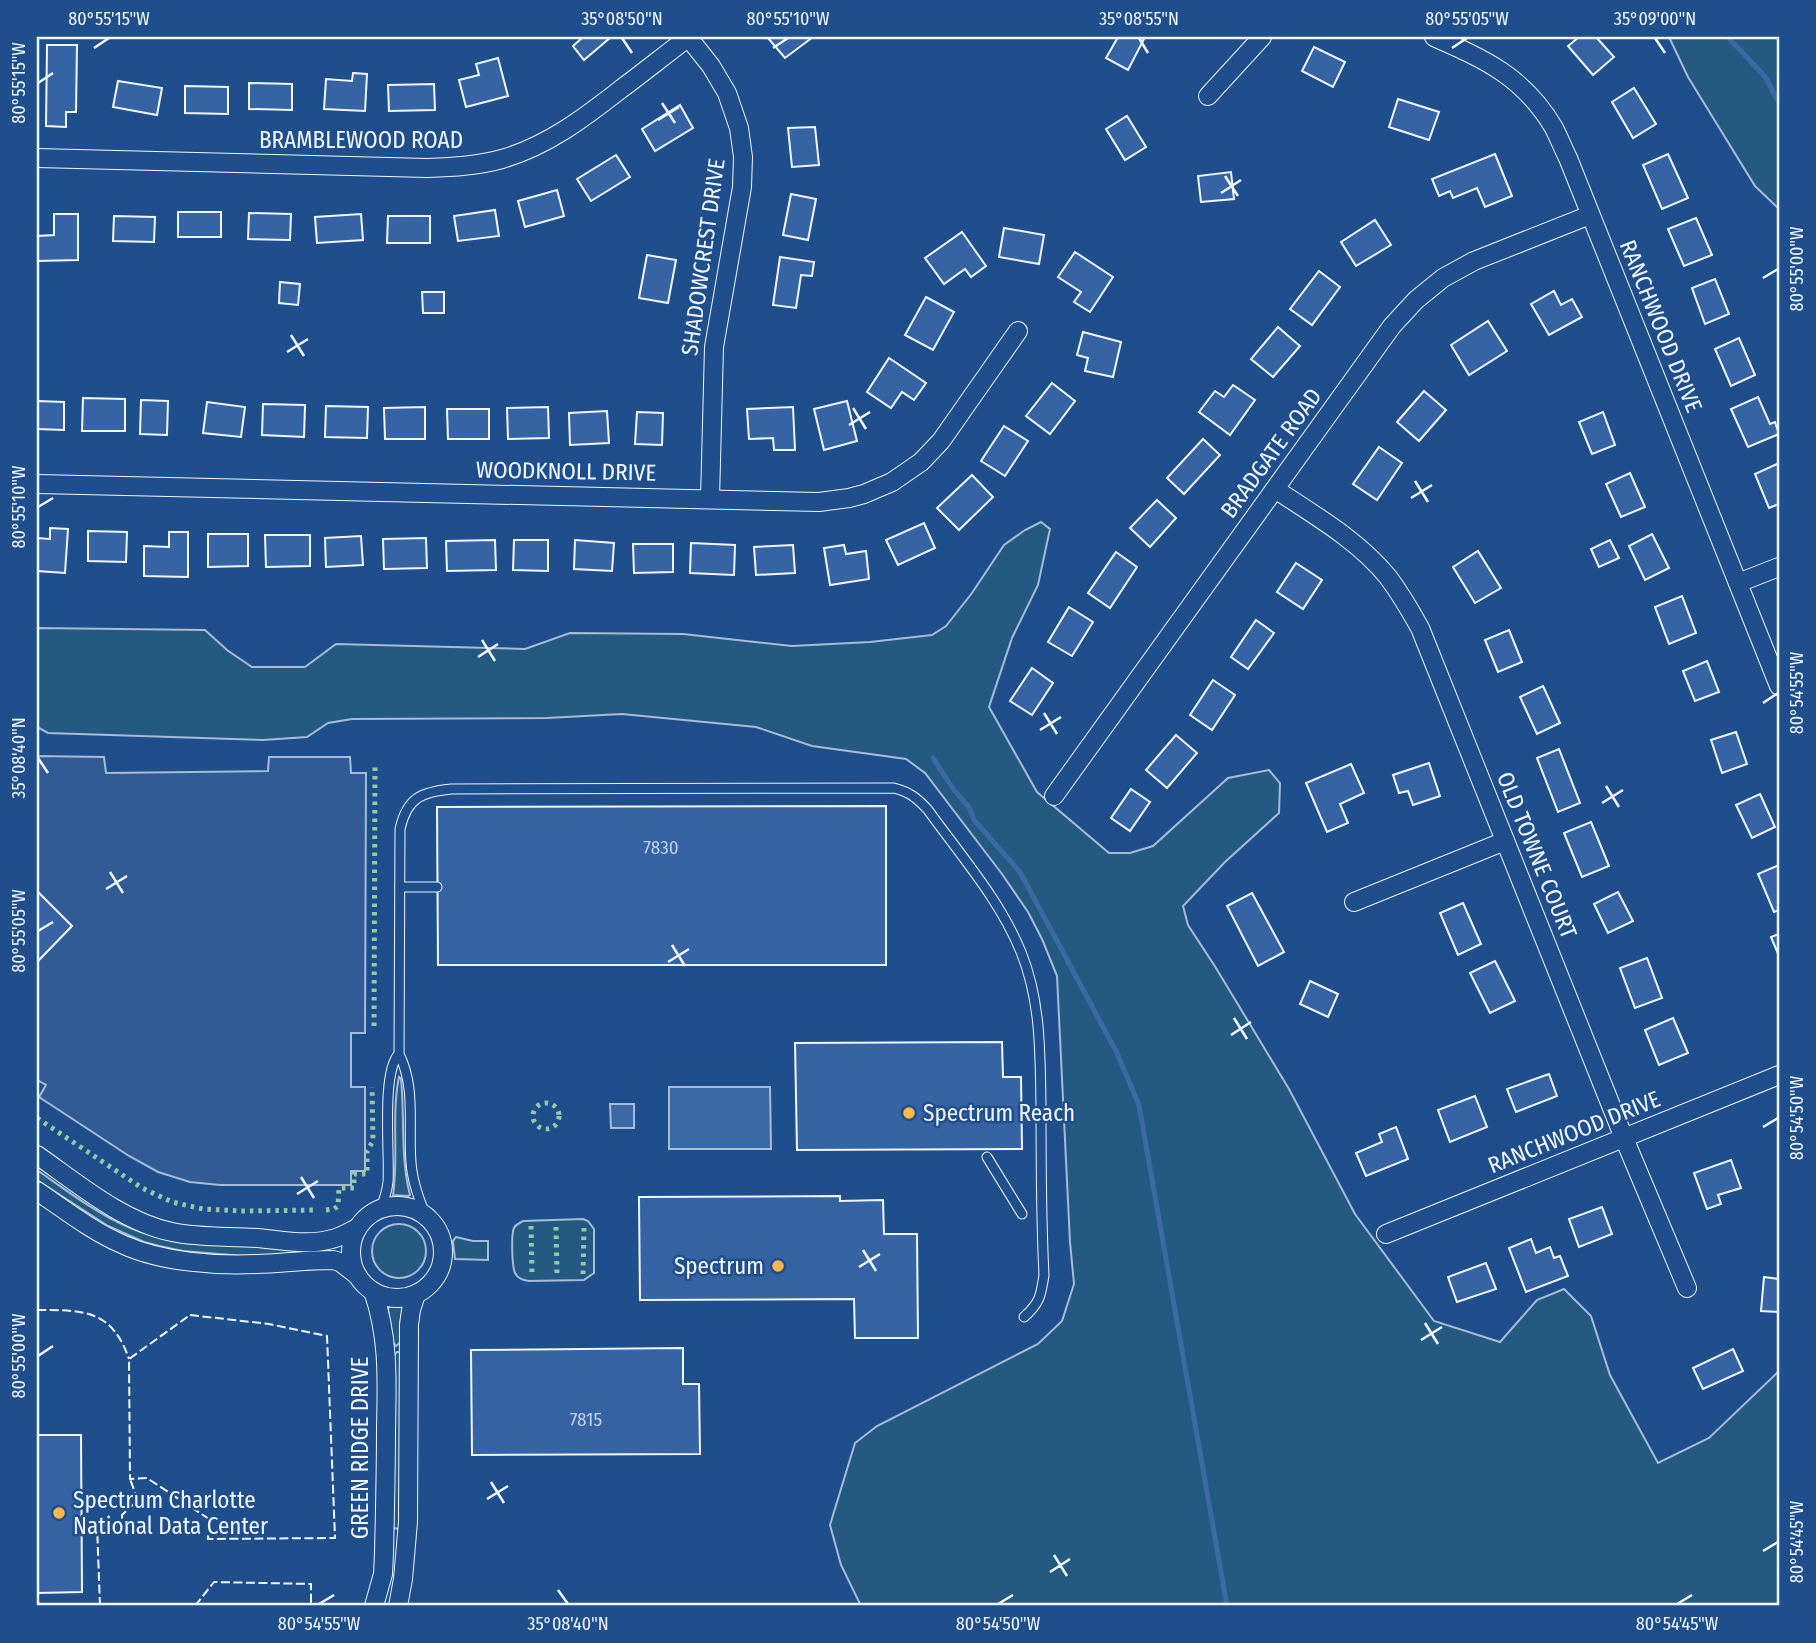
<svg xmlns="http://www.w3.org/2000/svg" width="1816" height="1643" viewBox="0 0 1816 1643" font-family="'Fira Sans Condensed',sans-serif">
	<rect width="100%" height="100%" fill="#1f4e8c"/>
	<g fill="#245a82" stroke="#a8bbd7" stroke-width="2">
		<polygon points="1669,37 1779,37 1779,209 1755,186 1688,77"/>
		<polygon points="1041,522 1050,529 1038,585 1012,638 989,707 1037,792 1109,853 1130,853 1153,846 1228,778 1269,770 1280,783 1279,813 1225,862 1183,906 1188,925 1216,968 1289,1089 1355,1214 1434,1321 1500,1342 1537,1300 1564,1289 1591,1316 1610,1375 1658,1463 1709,1438 1779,1371 1779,1606 861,1606 841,1565 830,1525 855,1443 877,1426 1038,1344 1062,1321 1074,1284 1070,1242 1057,976 1042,939 1028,912 1002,874 925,773 906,759 812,746 756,727 622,714 547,718 352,719 328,723 307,737 263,740 48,733 37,727 37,628 205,630 227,650 252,667 305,667 336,644 525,649 570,633 683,634 792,646 870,642 932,635 946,626 972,593 1004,545 1025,530"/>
		<path d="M399,1077L401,1079C405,1117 400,1157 410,1195L408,1196L393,1195C399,1156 391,1116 399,1077Z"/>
		<path d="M37,1170C66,1190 96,1213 128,1227C173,1247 219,1244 266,1246C282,1247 299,1249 315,1251V1252L255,1257L183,1251L159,1246L144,1242L108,1226L37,1180Z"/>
		<path d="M583,1219L588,1221L594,1229V1273L584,1280L529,1281C523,1280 518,1279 515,1273C512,1267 511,1234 514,1228C516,1224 520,1223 523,1221Z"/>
		<circle cx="399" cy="1251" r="27"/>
		<polygon points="456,1237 473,1241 488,1241 488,1260 455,1259 453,1241"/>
		<polygon points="390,1306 401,1306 403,1309 400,1324 401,1342 396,1346 393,1342 388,1309"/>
		<polygon points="397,1352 400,1352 402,1356 399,1529 393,1528 393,1357"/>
	</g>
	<polygon fill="#305b95" stroke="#a8bbd7" stroke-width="2" points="37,756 104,757 106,773 268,771 269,757 350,757 351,773 366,773 365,1033 351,1033 351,1087 365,1087 365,1171 351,1171 351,1185 220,1185 190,1182 158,1172 129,1156 39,1097 46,1085 37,1080 37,962 72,926 37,891"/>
	<g fill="#3b69a3" stroke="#a8bbd7" stroke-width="2">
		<polygon points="669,1087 770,1087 771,1149 669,1149"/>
		<polygon points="610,1104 634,1104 634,1128 611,1128"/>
	</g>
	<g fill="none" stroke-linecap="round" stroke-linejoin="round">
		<g stroke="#3b69a3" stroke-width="5">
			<polyline points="1728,37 1766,78 1779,103"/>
			<polyline points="933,758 954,790 969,807 974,820 1020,872 1117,1053 1139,1105 1227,1606"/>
		</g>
	</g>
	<g fill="#3563a3" stroke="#f2f6ff" stroke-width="2">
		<polygon points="583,37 611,37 584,60 573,46"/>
		<polygon points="770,37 813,37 785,58 768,38"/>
		<polygon points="1118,37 1139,37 1144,39 1128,70 1106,58"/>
		<polygon points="1579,37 1596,37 1614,57 1593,75 1568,46"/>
		<polygon points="47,45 77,45 76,112 66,112 66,127 46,126"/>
		<polygon points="1314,47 1345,62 1333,87 1302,71"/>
		<polygon points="498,58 508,96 466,107 459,80 479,75 476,64"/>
		<polygon points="353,73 367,74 365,111 324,109 326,79 352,81"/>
		<polygon points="118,81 162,88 157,115 113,107"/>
		<polygon points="249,83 292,84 292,110 249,109"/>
		<polygon points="434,84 435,110 389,111 388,85"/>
		<polygon points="185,86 228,87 228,114 185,113"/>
		<polygon points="1634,88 1656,124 1633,138 1612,102"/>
		<polygon points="1398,99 1439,112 1429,140 1389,127"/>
		<polygon points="680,105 693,128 655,151 642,129"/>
		<polygon points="1127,116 1146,147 1125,160 1106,129"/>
		<polygon points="815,127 819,165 792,167 788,128"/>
		<polygon points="1495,154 1512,196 1485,207 1477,188 1453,198 1450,191 1439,196 1432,179"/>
		<polygon points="1668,154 1688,198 1662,209 1643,165"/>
		<polygon points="616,155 630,177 591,201 577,179"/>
		<polygon points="1231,172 1234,199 1201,202 1198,176"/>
		<polygon points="557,190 564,216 525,227 518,201"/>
		<polygon points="791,194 816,199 808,240 783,235"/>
		<polygon points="495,210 499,236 458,241 454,216"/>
		<rect x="178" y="212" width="43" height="25"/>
		<polygon points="249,213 291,214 290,240 248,239"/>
		<polygon points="54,214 78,214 78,260 37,261 37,236 54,235"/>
		<polygon points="361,214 363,240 317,243 315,217"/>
		<polygon points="114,216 155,217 154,242 113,241"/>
		<polygon points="388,216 430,216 430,243 387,243"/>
		<polygon points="1696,218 1712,255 1684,266 1668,229"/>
		<polygon points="1375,220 1391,245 1356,266 1341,242"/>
		<polygon points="1004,228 1044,235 1039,264 999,257"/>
		<polygon points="962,232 986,266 971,277 965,269 944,284 925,258"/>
		<polygon points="1075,252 1113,277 1090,312 1074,302 1081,292 1058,277"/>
		<polygon points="647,255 676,260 668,303 639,298"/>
		<polygon points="780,257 814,262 812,276 801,275 796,308 773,305"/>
		<polygon points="1319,271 1340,287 1312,325 1290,309"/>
		<polygon points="1715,279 1729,314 1705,324 1692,288"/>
		<polygon points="280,282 300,284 298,305 279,303"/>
		<polygon points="1554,291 1561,305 1572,299 1582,317 1549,335 1531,304"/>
		<polygon points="422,292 444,292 444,313 423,313"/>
		<polygon points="926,297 954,312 933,350 905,335"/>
		<polygon points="1488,321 1507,351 1469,375 1451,345"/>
		<polygon points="1278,327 1300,346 1273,377 1251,359"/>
		<polygon points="1083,332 1121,342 1113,377 1085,371 1088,358 1077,355"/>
		<polygon points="1739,338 1755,375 1731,386 1715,349"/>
		<polygon points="889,358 926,383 914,400 902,392 891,408 867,392"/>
		<polygon points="1052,383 1075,401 1050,434 1026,416"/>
		<polygon points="1233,385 1255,400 1230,435 1199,412 1215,391 1224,397"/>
		<polygon points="1424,391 1446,410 1419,441 1397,422"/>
		<polygon points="1758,397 1770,424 1775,422 1779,434 1748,447 1731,409"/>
		<polygon points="83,398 125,399 125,431 82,431"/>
		<polygon points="141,400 168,401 167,435 140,434"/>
		<polygon points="37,401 64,402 64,430 37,429"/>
		<polygon points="847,401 857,441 824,450 814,409"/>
		<polygon points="207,402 245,407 241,437 203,433"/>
		<polygon points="263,404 305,405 304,437 262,435"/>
		<polygon points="326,406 368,407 367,438 325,437"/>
		<polygon points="425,407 425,439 385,439 384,408"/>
		<polygon points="548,407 549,438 508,439 507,408"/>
		<polygon points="793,407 795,450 774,450 773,438 749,439 747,409"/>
		<polygon points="447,409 489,409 489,439 448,439"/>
		<polygon points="607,411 609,443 570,445 569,413"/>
		<polygon points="637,412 663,413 662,445 635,444"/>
		<polygon points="1603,412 1615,445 1592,454 1579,422"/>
		<polygon points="1004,426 1028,441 1005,476 981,461"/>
		<polygon points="1203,439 1220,455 1184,494 1167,478"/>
		<polygon points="1379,447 1402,463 1377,500 1353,484"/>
		<polygon points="1779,463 1779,504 1769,508 1755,474"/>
		<polygon points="1630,473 1645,507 1621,517 1606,484"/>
		<polygon points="972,475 993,497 959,530 937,508"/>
		<polygon points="1157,500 1176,518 1150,547 1130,528"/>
		<polygon points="924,523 935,548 898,565 886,540"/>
		<polygon points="50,528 68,529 65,573 37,571 37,538 50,539"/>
		<polygon points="88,531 127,532 126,562 88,561"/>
		<polygon points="169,532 188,532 188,577 144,576 144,546 169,547"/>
		<polygon points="208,534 248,534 248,566 208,567"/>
		<polygon points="1652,534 1669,568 1645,580 1629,546"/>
		<polygon points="265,535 310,535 310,566 266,567"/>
		<polygon points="361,536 363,565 326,567 325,538"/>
		<polygon points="426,538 427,568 384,569 383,539"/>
		<polygon points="495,540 496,570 447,571 446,541"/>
		<polygon points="514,540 548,540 548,571 513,570"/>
		<polygon points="575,540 614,543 612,571 574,569"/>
		<polygon points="1610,540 1619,558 1599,567 1591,549"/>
		<polygon points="691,543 735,545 734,575 690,573"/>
		<polygon points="633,544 673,544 673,572 634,573"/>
		<polygon points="793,545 795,573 756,575 754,547"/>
		<polygon points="844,545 846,554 866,551 869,579 830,585 824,548"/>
		<polygon points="1478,551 1501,588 1475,603 1453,567"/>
		<polygon points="1116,552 1137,567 1110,608 1088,593"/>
		<polygon points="1296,563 1322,580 1303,609 1277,592"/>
		<polygon points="1682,596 1696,633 1669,644 1655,607"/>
		<polygon points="1069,607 1093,622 1072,656 1048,642"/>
		<polygon points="1256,620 1274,633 1248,669 1231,657"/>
		<polygon points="1509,630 1522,662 1498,672 1485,640"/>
		<polygon points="1707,661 1719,692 1695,701 1683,671"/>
		<polygon points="1032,668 1053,683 1032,715 1010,701"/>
		<polygon points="1213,680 1235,695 1212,730 1190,715"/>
		<polygon points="1543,686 1560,723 1537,734 1520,697"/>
		<polygon points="1736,732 1747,764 1722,773 1711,740"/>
		<polygon points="1176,735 1197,753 1167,788 1146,770"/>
		<polygon points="1559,749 1580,803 1558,812 1537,758"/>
		<polygon points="1429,763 1440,796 1413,805 1408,791 1399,793 1393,775"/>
		<polygon points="1351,764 1364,793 1340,804 1348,823 1327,832 1306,783"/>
		<polygon points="1131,789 1150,802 1130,831 1111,818"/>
		<polygon points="1760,794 1775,827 1752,838 1736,805"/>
		<polygon points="886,806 886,965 438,965 437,807"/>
		<polygon points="1591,822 1609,866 1582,877 1564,833"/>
		<polygon points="1779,865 1779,910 1774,912 1758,874"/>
		<polygon points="37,891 72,926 37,962"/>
		<polygon points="1618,892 1633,921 1608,933 1594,904"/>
		<polygon points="1252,893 1284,952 1258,966 1227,906"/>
		<polygon points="1463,903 1481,944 1458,955 1440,913"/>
		<polygon points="1779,934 1779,956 1771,937"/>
		<polygon points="1647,958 1662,998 1635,1008 1620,968"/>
		<polygon points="1495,961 1515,1001 1490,1013 1470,973"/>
		<polygon points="1310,981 1338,994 1328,1017 1300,1004"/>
		<polygon points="1673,1018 1688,1053 1659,1065 1645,1030"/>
		<polygon points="1002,1042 1003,1077 1021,1077 1022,1149 797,1150 795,1043"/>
		<polygon points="1549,1074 1557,1096 1516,1112 1507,1089"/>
		<polygon points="1475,1096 1487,1127 1450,1142 1438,1110"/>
		<polygon points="1396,1127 1408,1159 1366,1176 1356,1153 1382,1142 1379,1134"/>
		<polygon points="1731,1160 1741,1188 1718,1195 1721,1204 1707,1209 1694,1173"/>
		<polygon points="840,1196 840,1201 883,1200 884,1234 917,1234 918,1338 855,1338 854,1299 640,1300 639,1197"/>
		<polygon points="1602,1207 1612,1234 1579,1247 1569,1219"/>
		<polygon points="1531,1239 1536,1253 1550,1247 1554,1258 1560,1256 1568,1276 1526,1292 1509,1248"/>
		<polygon points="1486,1263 1496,1289 1457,1302 1448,1277"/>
		<polygon points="1764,1277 1779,1279 1779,1312 1761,1311"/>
		<polygon points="683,1348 683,1384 699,1384 700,1454 472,1455 471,1350"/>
		<polygon points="1733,1349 1743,1371 1703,1389 1693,1368"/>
		<polygon points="37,1435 81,1435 82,1592 37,1593"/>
	</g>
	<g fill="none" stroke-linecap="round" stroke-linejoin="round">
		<g stroke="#f2f6ff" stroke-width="11">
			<g id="service">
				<polyline points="400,887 437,887"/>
				<polyline points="987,1157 1022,1214"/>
				<path d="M381,1208C384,1200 387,1191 388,1182C390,1154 381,1072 399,1054"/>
				<path d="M425,1214C418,1197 412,1180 411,1162C408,1126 416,1087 399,1054L400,829C407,798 421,792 451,789L894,788C910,792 918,799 928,810C961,856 1000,900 1021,952C1041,1001 1040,1053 1041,1104C1041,1161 1041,1218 1044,1275C1041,1295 1040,1303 1024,1317"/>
			</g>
		</g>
		<g stroke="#f2f6ff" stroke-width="20">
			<g id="minor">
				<polyline points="688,37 711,66 727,93 739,128 743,157 742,187 714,347 710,499"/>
				<path d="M1434,37C1486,60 1524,77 1554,128C1559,138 1563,148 1568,158L1779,686"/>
				<polyline points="1208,96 1262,37"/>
				<path d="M37,158L427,168C453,167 477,166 502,159C547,146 584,118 621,89C644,72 666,54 689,37"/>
				<polyline points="37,484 819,502 849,498 864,494 892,482 921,462 941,441 1018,331"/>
				<path d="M1275,489C1314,515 1358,540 1388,577C1400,593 1410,610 1420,628L1624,1138L1687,1288"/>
				<polyline points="1738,583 1779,567"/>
				<polyline points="1054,796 1392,326 1416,300 1443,278 1474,261 1590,215"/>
				<polyline points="1354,902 1505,841"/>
				<path d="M37,1155C77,1183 123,1222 172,1232C200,1238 229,1236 257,1238C282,1240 308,1246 332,1239C341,1237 349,1232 357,1228"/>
				<path d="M37,1191C65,1210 93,1232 124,1245C162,1262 216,1266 257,1264C282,1263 307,1260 333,1260L340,1262L357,1275"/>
				<circle cx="397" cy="1252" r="46"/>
				<polyline points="1386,1234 1779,1075"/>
				<path d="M373,1291C389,1337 387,1381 386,1429C386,1470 385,1511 384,1553L383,1574L374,1606"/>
				<polyline points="398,1606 403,1579 408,1522 409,1325 411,1310 416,1294"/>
			</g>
		</g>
		<use href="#service" stroke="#1f4e8c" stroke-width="9"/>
		<use href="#minor" stroke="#1f4e8c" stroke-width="18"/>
		<g stroke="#97c8a6" stroke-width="5" stroke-dasharray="3.5 5" stroke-linecap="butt">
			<polyline points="374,1026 375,767"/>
			<circle cx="546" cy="1116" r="13"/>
			<polyline points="37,1118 142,1188 172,1202 203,1209 241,1211 316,1210"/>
			<polyline points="326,1210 334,1209 338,1206 339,1188 354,1188 354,1174 367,1174 367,1151 373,1141 372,1087"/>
			<polyline points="531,1226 532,1274"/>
			<polyline points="556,1227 557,1274"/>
			<polyline points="583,1274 584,1226"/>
		</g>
		<g stroke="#f2f6ff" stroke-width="2" stroke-dasharray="9 3.5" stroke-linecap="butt">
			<path d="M37,1310C82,1310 112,1309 129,1359"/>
			<polygon points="190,1315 269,1324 327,1336 335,1538 208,1539 209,1519 147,1478 130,1479 129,1359"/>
			<polyline points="100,1606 97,1525 122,1525 122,1515 138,1500 130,1479"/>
			<polyline points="195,1606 214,1582 311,1584 311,1606"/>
		</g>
	</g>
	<path fill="none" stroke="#f2f6ff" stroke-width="2.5" d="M622,38L632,53M1139,38L1148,53M1655,38L1665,53M94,48L109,38M773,48L788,38M1452,48L1467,38M38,83L53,73M662,103L675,123M658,120L679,107M1225,176L1238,196M1221,193L1241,180M1763,278L1778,269M291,335L304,356M287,352L308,339M853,408L866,429M849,425L870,412M1415,481L1428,502M1411,498L1432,485M38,507L53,498M482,640L495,661M478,657L498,644M1763,703L1778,693M1044,713L1057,734M1040,730L1061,717M38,758L48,773M1606,786L1619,807M1602,803L1623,790M110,872L123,893M106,889L127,876M38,931L53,922M672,945L685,966M668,962L689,949M1234,1018L1247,1039M1231,1035L1251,1022M1763,1127L1778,1118M301,1177L314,1198M297,1194L318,1181M863,1250L876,1271M859,1267L880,1254M1425,1323L1438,1344M1421,1340L1442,1327M38,1356L53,1346M491,1482L504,1503M487,1499L508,1486M1763,1551L1778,1542M1054,1555L1067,1576M1050,1572L1070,1559M558,1590L568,1604M319,1604L334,1595M998,1604L1013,1595M1677,1604L1692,1595"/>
	<g fill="#ffb74d" stroke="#1f4e8c" stroke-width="2.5">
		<circle cx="909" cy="1113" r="7"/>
		<circle cx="778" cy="1266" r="7"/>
		<circle cx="59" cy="1513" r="7"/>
	</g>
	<g text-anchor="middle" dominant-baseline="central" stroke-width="5" stroke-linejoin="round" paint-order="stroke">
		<g font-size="19" fill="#c3d1e8">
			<text x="661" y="847">7830</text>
			<text x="586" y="1419">7815</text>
		</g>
		<g font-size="23" fill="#f2f6ff" stroke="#1f4e8c">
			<text x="361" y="140">BRAMBLEWOOD ROAD</text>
			<text transform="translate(703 257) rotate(-82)">SHADOWCREST DRIVE</text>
			<text transform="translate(1661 326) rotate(68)">RANCHWOOD DRIVE</text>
			<text transform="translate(1271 453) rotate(-54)">BRADGATE ROAD</text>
			<text transform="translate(566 471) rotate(1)">WOODKNOLL DRIVE</text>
			<text transform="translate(1537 855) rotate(68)">OLD TOWNE COURT</text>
			<text transform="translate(1574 1132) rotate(-22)">RANCHWOOD DRIVE</text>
			<text transform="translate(360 1448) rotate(-90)">GREEN RIDGE DRIVE</text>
		</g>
		<g font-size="23" fill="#f2f6ff" stroke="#1f4e8c" text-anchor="start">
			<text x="923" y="1113">Spectrum Reach</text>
			<text x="764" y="1266" text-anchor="end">Spectrum</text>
			<text x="73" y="1500">Spectrum Charlotte<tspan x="73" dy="26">National Data Center</tspan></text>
		</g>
	</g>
	<rect width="1816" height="1643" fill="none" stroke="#1f4e8c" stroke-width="77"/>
	<rect x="38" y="38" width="1740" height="1566" fill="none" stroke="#f2f6ff" stroke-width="2.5"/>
	<g font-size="18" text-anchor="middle" fill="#f2f6ff">
		<text x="109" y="25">80°55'15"W</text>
		<text x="622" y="25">35°08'50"N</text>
		<text x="788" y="25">80°55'10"W</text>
		<text x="1139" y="25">35°08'55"N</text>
		<text x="1467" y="25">80°55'05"W</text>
		<text x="1655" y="25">35°09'00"N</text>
		<text transform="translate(19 83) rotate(-90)" y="6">80°55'15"W</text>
		<text transform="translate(1797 269) rotate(-90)" y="6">80°55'00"W</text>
		<text transform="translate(19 507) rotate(-90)" y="6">80°55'10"W</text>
		<text transform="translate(1797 693) rotate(-90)" y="6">80°54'55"W</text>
		<text transform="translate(19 758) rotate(-90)" y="6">35°08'40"N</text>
		<text transform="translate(19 931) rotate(-90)" y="6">80°55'05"W</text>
		<text transform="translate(1797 1118) rotate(-90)" y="6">80°54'50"W</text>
		<text transform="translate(19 1356) rotate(-90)" y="6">80°55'00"W</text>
		<text transform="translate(1797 1542) rotate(-90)" y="6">80°54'45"W</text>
		<text x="319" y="1630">80°54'55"W</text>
		<text x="568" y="1630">35°08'40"N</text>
		<text x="998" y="1630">80°54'50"W</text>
		<text x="1677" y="1630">80°54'45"W</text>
	</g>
</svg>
